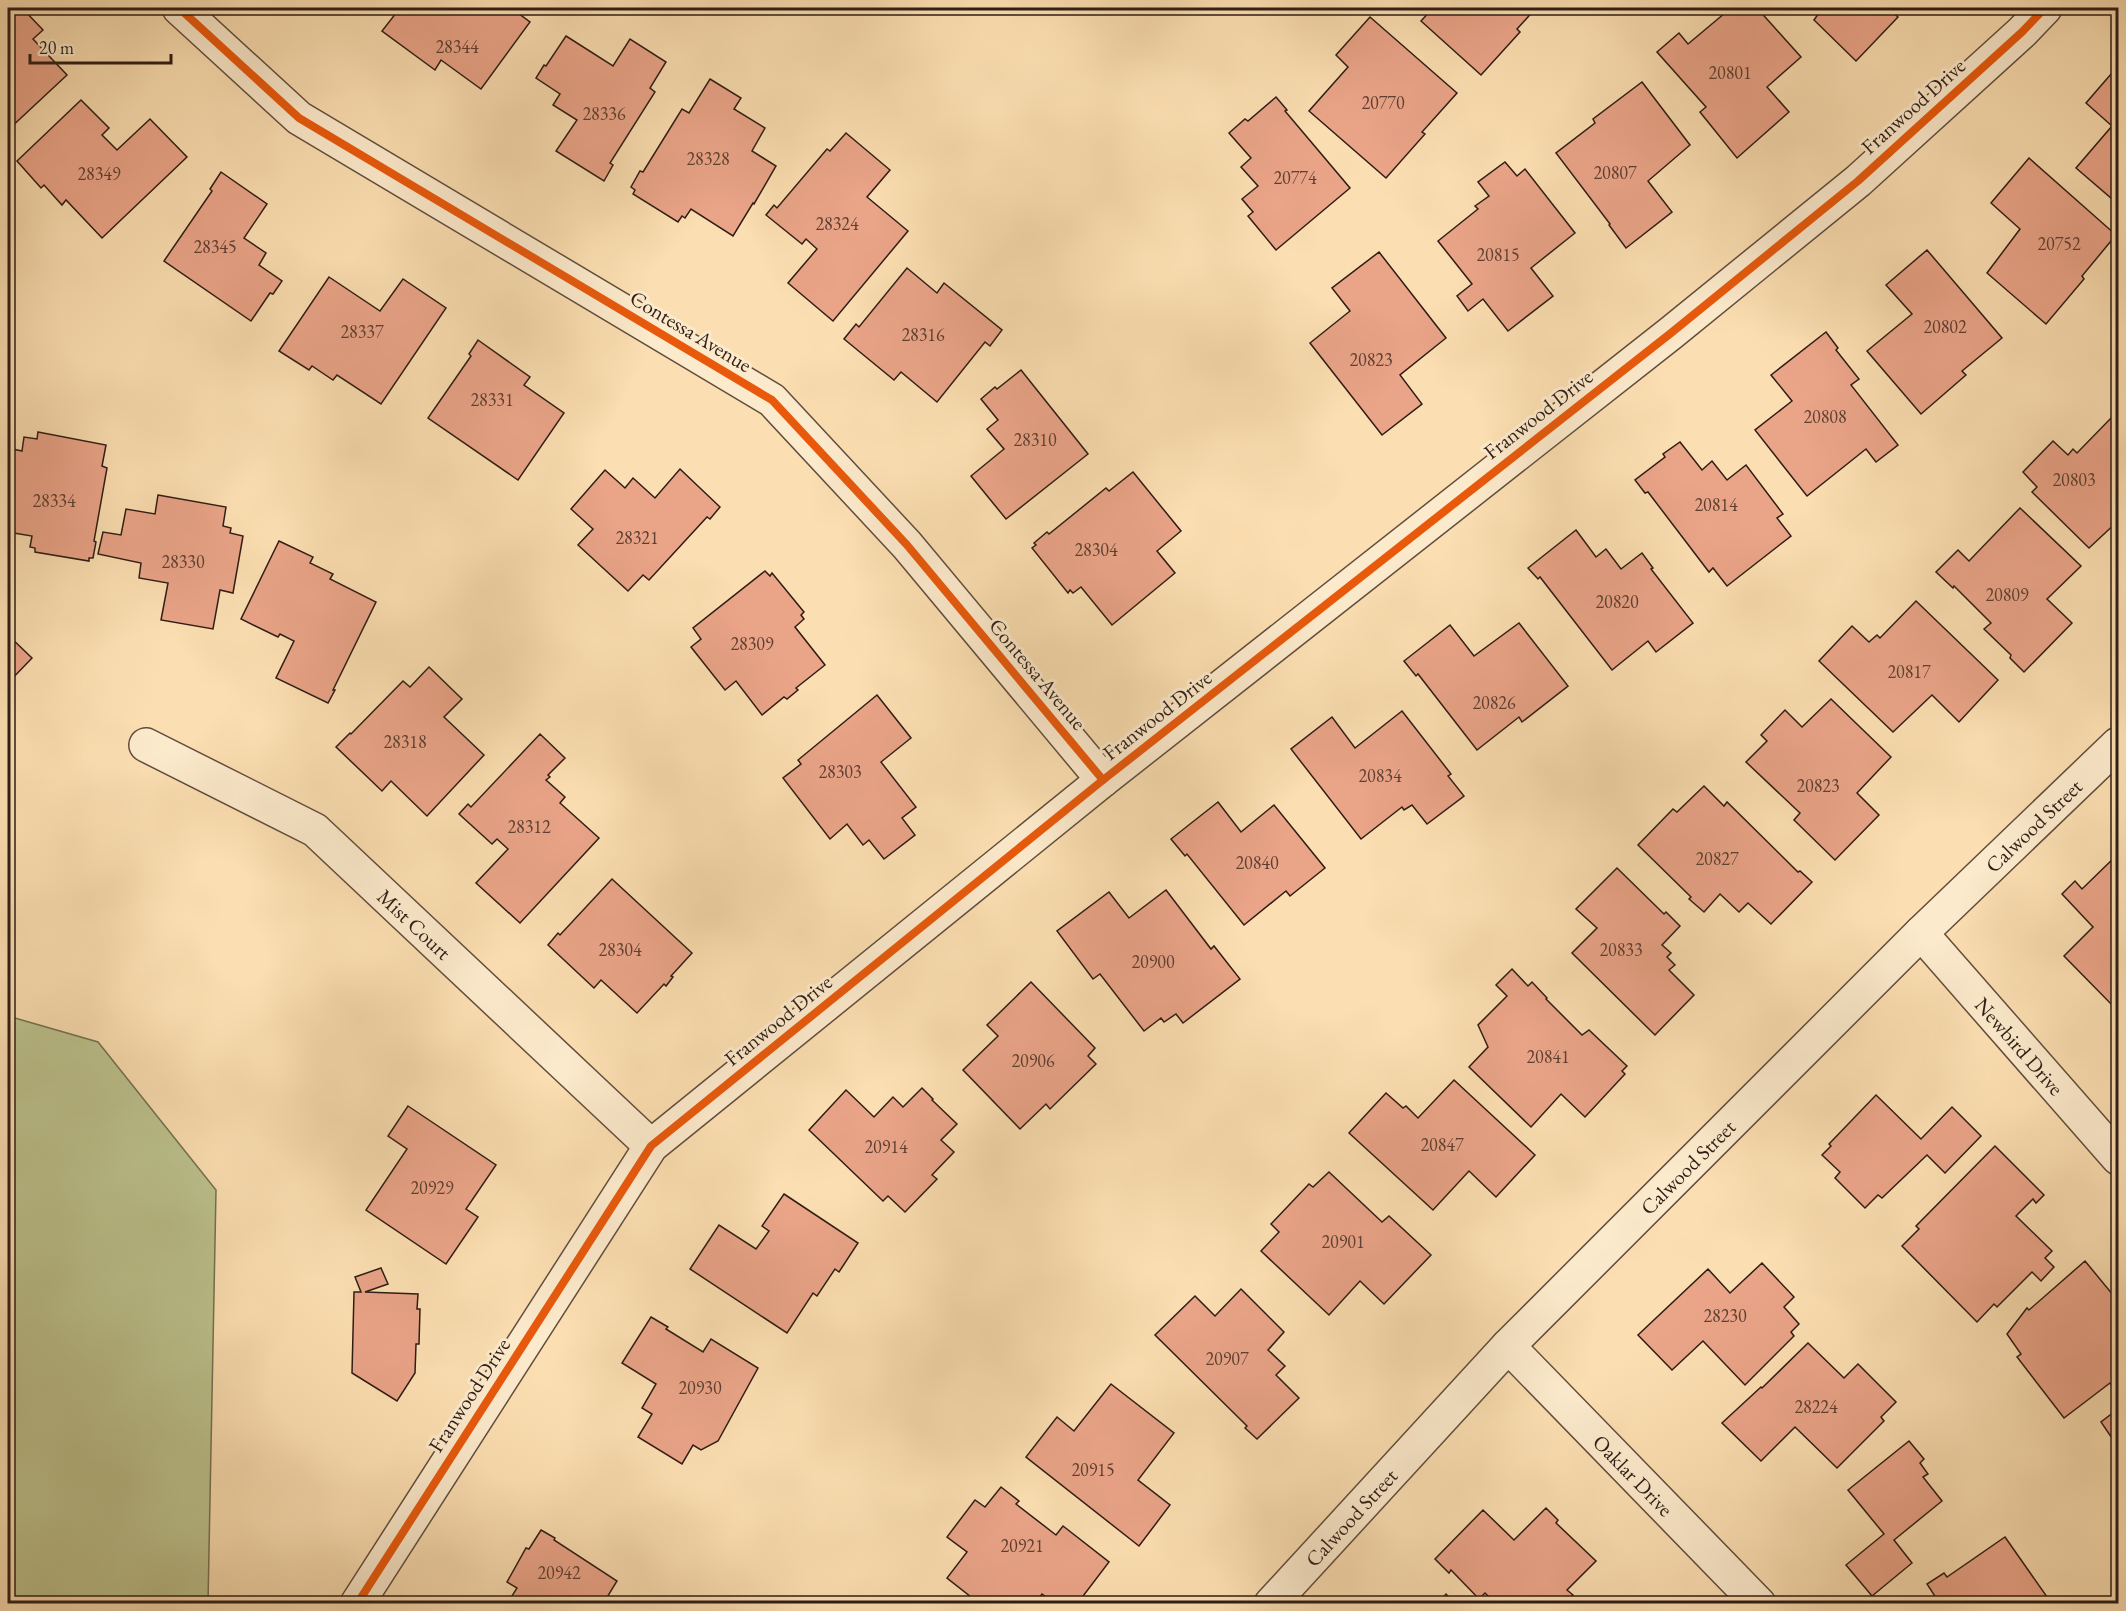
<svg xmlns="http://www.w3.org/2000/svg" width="2126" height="1611" viewBox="0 0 2126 1611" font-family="'EB Garamond',serif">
	<rect width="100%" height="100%" fill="#fbdeb1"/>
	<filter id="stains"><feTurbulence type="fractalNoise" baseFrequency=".00333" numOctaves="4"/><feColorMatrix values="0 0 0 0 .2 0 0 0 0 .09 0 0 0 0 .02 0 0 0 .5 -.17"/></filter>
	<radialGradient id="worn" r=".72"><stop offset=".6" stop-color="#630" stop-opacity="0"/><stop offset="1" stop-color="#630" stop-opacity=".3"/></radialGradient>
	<polygon fill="#bcc28d" stroke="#767051" stroke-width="1.5" points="8,1016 98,1042 216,1190 208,1603 8,1603"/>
	<g fill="#eaa488" stroke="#2f1d15" stroke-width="1.5">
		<polygon points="8,8 22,8 43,30 33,39 67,75 8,130"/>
		<polygon points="400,8 511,8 530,22 481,89 441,60 435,70 382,31"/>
		<polygon points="1433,8 1536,8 1517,29 1520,32 1481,75 1421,21"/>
		<polygon points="1731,8 1757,8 1801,57 1767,87 1789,112 1737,158 1700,112 1706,107 1657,52 1679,33 1688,44"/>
		<polygon points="1813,8 1888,8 1898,17 1856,61 1814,20 1819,13"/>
		<polygon points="1370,17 1457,93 1422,132 1425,134 1386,178 1309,111 1348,67 1336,55"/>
		<polygon points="566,36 613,66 630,39 666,62 650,88 655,92 610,163 613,165 604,181 556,151 577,120 553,105 560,94 536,78 544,65 546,66"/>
		<polygon points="2118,66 2118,204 2076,168 2112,126 2086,103"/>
		<polygon points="710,79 741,98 734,109 765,128 752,151 776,166 754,204 753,203 733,236 691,209 685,218 682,216 678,222 633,194 635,190 631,187 640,171 643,172 682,109 689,113"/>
		<polygon points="1642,82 1690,145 1648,181 1672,212 1626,248 1609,225 1610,224 1556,153 1595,123 1593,119"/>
		<polygon points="1276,97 1287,110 1285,111 1350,188 1276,250 1248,216 1253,212 1242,199 1258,186 1241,167 1251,158 1229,133 1245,119 1248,121"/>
		<polygon points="81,100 109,128 102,135 117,150 150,119 187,157 102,238 66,200 62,205 44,185 41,188 17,161"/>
		<polygon points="846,133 890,170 867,197 908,231 833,321 788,283 817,249 806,239 802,244 766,215 774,205 777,208 827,149 830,151"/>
		<polygon points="2029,158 2116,235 2082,276 2084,279 2046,324 1987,273 2020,229 1991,203"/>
		<polygon points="1505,162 1517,176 1525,169 1575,233 1531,268 1553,296 1508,331 1483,299 1468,311 1457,296 1472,284 1438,241 1478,209 1475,206 1489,196 1478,182"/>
		<polygon points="221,172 267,204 244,238 266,253 259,265 282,281 273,294 270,293 251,321 164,261 212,191 210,189"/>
		<polygon points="1927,250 2002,338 1962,371 1966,375 1921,414 1867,351 1912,314 1886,285"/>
		<polygon points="1379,252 1446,338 1400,375 1422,404 1382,435 1310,343 1350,311 1332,288"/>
		<polygon points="907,268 937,293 944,283 1002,330 990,346 985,342 937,402 901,372 894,380 844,339 856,324 859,327"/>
		<polygon points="329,277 380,311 403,279 446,308 381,404 337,375 333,380 312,366 309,370 279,351"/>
		<polygon points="1826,332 1838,348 1836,350 1859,379 1851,385 1898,445 1876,462 1866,449 1807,496 1755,430 1792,401 1771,375"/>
		<polygon points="478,340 530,377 524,385 564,413 518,480 428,418 471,356 469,354"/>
		<polygon points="1021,370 1088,454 1006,519 971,476 1004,449 987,429 998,420 981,399 995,387 997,389"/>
		<polygon points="2113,416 2118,421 2118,521 2089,548 2032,492 2037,487 2023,472 2053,441 2068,455 2073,449 2077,453"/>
		<polygon points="38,432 106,445 102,466 107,468 94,541 96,542 93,558 89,558 89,561 35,552 35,548 30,547 32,536 8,532 8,448 22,451 24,437 37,439"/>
		<polygon points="1680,442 1702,470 1712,461 1727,480 1746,465 1783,514 1777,518 1791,536 1727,586 1713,568 1709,572 1648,492 1645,493 1635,480 1665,457 1663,454"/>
		<polygon points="680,469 720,507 710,519 707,517 649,580 643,575 628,591 578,545 593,529 571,509 605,470 625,488 633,478 655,498"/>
		<polygon points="1133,472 1181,531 1157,551 1175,573 1112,625 1081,587 1073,593 1070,590 1068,593 1032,548 1036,545 1034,543 1047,532 1049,534 1106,488 1109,491"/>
		<polygon points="158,495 226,507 223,526 231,528 230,533 243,536 233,593 220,590 213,629 161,620 168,583 139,578 141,563 98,554 103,532 121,535 126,509 155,514"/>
		<polygon points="2020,508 2081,566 2047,599 2072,623 2024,672 2010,658 2011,655 1984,629 1991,623 1954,586 1953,588 1936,572 1958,550 1969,561"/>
		<polygon points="1576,530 1596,557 1606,549 1621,569 1642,553 1653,568 1651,569 1693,623 1656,652 1648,641 1612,670 1540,577 1538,579 1528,568"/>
		<polygon points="279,541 313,557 310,563 333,574 330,579 376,602 333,690 335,690 328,703 276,678 294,641 280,634 278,637 241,619"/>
		<polygon points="765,571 770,576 772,573 804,612 801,615 804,619 795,627 825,665 796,688 798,690 787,699 784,697 762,715 736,681 725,690 691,647 701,639 693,628"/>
		<polygon points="1916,601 1998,680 1959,722 1932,695 1893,732 1819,661 1852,626 1869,642 1877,635 1880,638"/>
		<polygon points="1519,623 1568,686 1522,722 1519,717 1477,750 1418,674 1416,676 1404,661 1450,625 1474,656"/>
		<polygon points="8,635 32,658 8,683"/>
		<polygon points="429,667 462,699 444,717 484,755 427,816 391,781 382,791 336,747 350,733 351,734 403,681 410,687"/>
		<polygon points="877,695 911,738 881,762 916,807 902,818 915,835 884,859 869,840 863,845 847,824 830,839 783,778 801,764 798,760"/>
		<polygon points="1831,699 1891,757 1857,793 1879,815 1835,860 1794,820 1800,813 1746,762 1767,741 1761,735 1785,710 1802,727"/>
		<polygon points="1402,711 1451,774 1448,776 1464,796 1427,824 1412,805 1404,810 1402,807 1361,839 1291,749 1332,717 1355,748"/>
		<polygon points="540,734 565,758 548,775 550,777 546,780 565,797 560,803 599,838 520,923 476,883 508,849 497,839 492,844 459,814 468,804 471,807"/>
		<polygon points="1704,786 1724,806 1727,802 1798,872 1800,871 1812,882 1771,924 1748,903 1739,912 1720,894 1704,912 1689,899 1691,897 1638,845 1673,809 1677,812"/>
		<polygon points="1218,802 1241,832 1274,805 1325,868 1290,896 1286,891 1244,925 1187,854 1185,856 1171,839"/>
		<polygon points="2118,843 2118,1000 2113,1006 2064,956 2093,927 2062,894 2075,881 2082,889 2118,854 2113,849"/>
		<polygon points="1617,868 1664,914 1666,912 1680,926 1662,945 1671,953 1667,957 1675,965 1669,970 1694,995 1655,1035 1572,953 1597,928 1576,909"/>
		<polygon points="612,879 692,953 671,976 673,977 666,986 664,984 637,1013 601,980 594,988 548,945 558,933 560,935"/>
		<polygon points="1166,890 1211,949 1214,946 1240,979 1183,1023 1176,1014 1164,1022 1161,1018 1144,1031 1100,974 1093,979 1057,931 1109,892 1129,918"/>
		<polygon points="1512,969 1528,986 1532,982 1547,998 1546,999 1582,1035 1589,1030 1627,1066 1622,1071 1625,1074 1585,1117 1561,1094 1531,1127 1469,1067 1488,1047 1478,1025 1507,996 1496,985"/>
		<polygon points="1031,982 1095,1048 1088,1056 1096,1064 1050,1109 1046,1104 1020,1129 963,1070 998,1036 987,1025"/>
		<polygon points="1454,1080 1535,1155 1496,1197 1469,1171 1433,1210 1349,1133 1386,1093 1403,1108 1406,1106 1418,1118"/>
		<polygon points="922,1088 933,1099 932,1100 957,1124 941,1140 954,1152 932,1175 937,1179 905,1212 888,1196 883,1201 809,1130 846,1090 874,1117 893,1097 903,1107"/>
		<polygon points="1876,1095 1921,1139 1952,1107 1981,1136 1945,1173 1927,1155 1882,1198 1878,1195 1865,1208 1835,1178 1840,1172 1822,1155 1831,1146 1829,1144"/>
		<polygon points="408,1106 496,1165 466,1209 478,1217 446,1264 366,1210 407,1149 388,1136"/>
		<polygon points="1995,1146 2044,1195 2036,1203 2033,1199 2016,1216 2052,1251 2045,1258 2054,1267 2041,1281 2032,1272 1997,1307 1994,1304 1977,1322 1902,1246 1919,1229 1916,1226"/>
		<polygon points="1329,1172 1382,1222 1389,1216 1431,1255 1384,1304 1360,1281 1329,1315 1261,1251 1279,1232 1271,1224 1309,1184 1313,1187"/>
		<polygon points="784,1194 858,1243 839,1272 835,1269 817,1296 813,1293 787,1333 690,1269 719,1225 756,1249 769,1231 762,1226"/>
		<polygon points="2085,1261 2118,1301 2118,1383 2113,1387 2110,1383 2064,1418 2017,1357 2021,1354 2007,1334 2027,1308 2029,1310"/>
		<polygon points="1762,1263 1794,1297 1784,1307 1799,1324 1791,1332 1794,1336 1745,1385 1703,1341 1672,1370 1638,1335 1708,1269 1730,1293"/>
		<polygon points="381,1268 388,1284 365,1292 418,1294 417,1309 420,1309 419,1344 416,1344 415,1373 397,1401 352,1373 354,1292 361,1292 355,1277"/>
		<polygon points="1241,1289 1284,1332 1268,1350 1285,1366 1276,1375 1299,1398 1257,1439 1245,1428 1247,1426 1155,1335 1195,1296 1215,1316"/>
		<polygon points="651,1317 668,1327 666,1329 703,1352 711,1339 758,1368 718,1441 701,1450 693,1445 682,1464 638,1437 652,1414 642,1408 656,1384 622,1363"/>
		<polygon points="1808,1343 1844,1378 1858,1364 1896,1402 1881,1417 1884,1421 1837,1468 1795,1427 1761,1461 1722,1423 1761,1387 1762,1388"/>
		<polygon points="1111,1384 1174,1433 1138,1480 1170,1505 1139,1546 1026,1457 1057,1417 1074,1431"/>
		<polygon points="2118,1409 2118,1447 2101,1422"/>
		<polygon points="1909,1441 1924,1459 1920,1463 1928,1474 1923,1477 1942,1501 1894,1540 1912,1563 1872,1596 1846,1565 1884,1534 1848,1490"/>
		<polygon points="1001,1487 1019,1501 1016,1504 1056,1535 1063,1526 1109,1562 1077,1604 1055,1604 1042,1594 1035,1604 980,1604 947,1578 967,1552 947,1537 975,1500 985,1507"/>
		<polygon points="1546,1508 1558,1520 1556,1523 1596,1561 1567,1590 1573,1595 1566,1602 1567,1604 1496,1604 1485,1593 1479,1599 1451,1570 1449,1573 1435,1559 1483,1510 1514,1540"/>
		<polygon points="541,1530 555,1538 554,1540 617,1581 603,1604 507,1604 517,1588 507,1582 526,1548 529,1549"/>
		<polygon points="2005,1537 2052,1604 1940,1604 1927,1584 1944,1573 1947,1577"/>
		<polygon points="1446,1594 1455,1604 1437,1604"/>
	</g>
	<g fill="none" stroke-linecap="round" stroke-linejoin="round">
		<g stroke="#624d3c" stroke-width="36">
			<g id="minor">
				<polyline points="179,8 299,118 772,400 907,545 1103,780"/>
				<path id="s1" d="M146,745L315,830L651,1146"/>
				<path id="s2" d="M1921,933L2118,1158"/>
				<path id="s3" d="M1508,1346L1759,1604"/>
				<polyline points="357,1604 651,1146 1103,780 1671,333 1858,181 2022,32 2045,8"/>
				<path id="s4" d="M1271,1604L1508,1346L1921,933L2118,744"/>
			</g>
		</g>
		<use href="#minor" stroke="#fceacc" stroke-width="33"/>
		<g stroke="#fceacc" stroke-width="11">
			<g id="cycleway">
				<polyline points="179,8 299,118 772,400 907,545 1103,780"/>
				<polyline points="357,1604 651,1146 1103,780 1671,333 1858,181 2022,32 2045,8"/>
			</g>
		</g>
		<use href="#cycleway" stroke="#e8590c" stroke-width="8"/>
	</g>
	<g text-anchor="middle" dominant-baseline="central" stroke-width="6" stroke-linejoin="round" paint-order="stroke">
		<g font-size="18" fill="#5e3f32">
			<text x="457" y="46">28344</text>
			<text x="1730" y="72">20801</text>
			<text x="1383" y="102">20770</text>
			<text x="604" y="113">28336</text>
			<text x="708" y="158">28328</text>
			<text x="1615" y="172">20807</text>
			<text x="99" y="173">28349</text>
			<text x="1295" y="177">20774</text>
			<text x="837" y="223">28324</text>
			<text x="2059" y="243">20752</text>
			<text x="215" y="246">28345</text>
			<text x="1498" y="254">20815</text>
			<text x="1945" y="326">20802</text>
			<text x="362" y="331">28337</text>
			<text x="923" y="334">28316</text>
			<text x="1371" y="359">20823</text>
			<text x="492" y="399">28331</text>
			<text x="1825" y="416">20808</text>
			<text x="1035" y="439">28310</text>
			<text x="2074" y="479">20803</text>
			<text x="54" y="500">28334</text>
			<text x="1716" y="504">20814</text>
			<text x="637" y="537">28321</text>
			<text x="1096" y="549">28304</text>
			<text x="183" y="561">28330</text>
			<text x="2007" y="594">20809</text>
			<text x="1617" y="601">20820</text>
			<text x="752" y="643">28309</text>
			<text x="1909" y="671">20817</text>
			<text x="1494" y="702">20826</text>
			<text x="405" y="741">28318</text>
			<text x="840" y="771">28303</text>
			<text x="1380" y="775">20834</text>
			<text x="1818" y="785">20823</text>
			<text x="529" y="826">28312</text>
			<text x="1717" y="858">20827</text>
			<text x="1257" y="862">20840</text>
			<text x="620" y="949">28304</text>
			<text x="1621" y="949">20833</text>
			<text x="1153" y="961">20900</text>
			<text x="1548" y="1056">20841</text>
			<text x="1033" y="1060">20906</text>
			<text x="1442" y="1144">20847</text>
			<text x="886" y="1146">20914</text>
			<text x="432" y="1187">20929</text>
			<text x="1343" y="1241">20901</text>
			<text x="1725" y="1315">28230</text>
			<text x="1227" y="1358">20907</text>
			<text x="700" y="1387">20930</text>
			<text x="1816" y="1406">28224</text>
			<text x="1093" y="1469">20915</text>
			<text x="1022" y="1545">20921</text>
			<text x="559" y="1572">20942</text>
		</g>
		<g font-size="21" fill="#2f1d15" stroke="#fceacc">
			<text transform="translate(1913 106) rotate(-42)">Franwood Drive</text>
			<text transform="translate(691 331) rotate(31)">Contessa Avenue</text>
			<text transform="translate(1538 414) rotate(-38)">Franwood Drive</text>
			<text transform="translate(1038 674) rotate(50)">Contessa Avenue</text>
			<text transform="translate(1157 715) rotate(-38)">Franwood Drive</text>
			<text stroke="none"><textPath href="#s4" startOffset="1090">Calwood Street</textPath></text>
			<text stroke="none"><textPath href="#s1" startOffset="326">Mist Court</textPath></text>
			<text transform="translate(778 1020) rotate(-39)">Franwood Drive</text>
			<text stroke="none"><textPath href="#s2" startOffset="150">Newbird Drive</textPath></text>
			<text stroke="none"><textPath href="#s4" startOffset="604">Calwood Street</textPath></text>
			<text transform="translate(469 1395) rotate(-57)">Franwood Drive</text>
			<text stroke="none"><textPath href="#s3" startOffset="180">Oaklar Drive</textPath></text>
			<text stroke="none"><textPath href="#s4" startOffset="118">Calwood Street</textPath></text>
		</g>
	</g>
	<rect width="2126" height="1611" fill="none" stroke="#fbdeb1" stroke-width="30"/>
	<rect x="9" y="9" width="2108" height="1593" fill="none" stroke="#2f1d15" stroke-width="3"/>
	<rect x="15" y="15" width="2096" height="1581" fill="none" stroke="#2f1d15" stroke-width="1.5"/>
	<path d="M30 54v9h141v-9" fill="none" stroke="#2f1d15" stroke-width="3"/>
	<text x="39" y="54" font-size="18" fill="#2f1d15" stroke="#fceacc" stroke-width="4.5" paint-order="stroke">20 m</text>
	<rect width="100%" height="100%" filter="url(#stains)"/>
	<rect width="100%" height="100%" fill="url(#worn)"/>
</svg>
